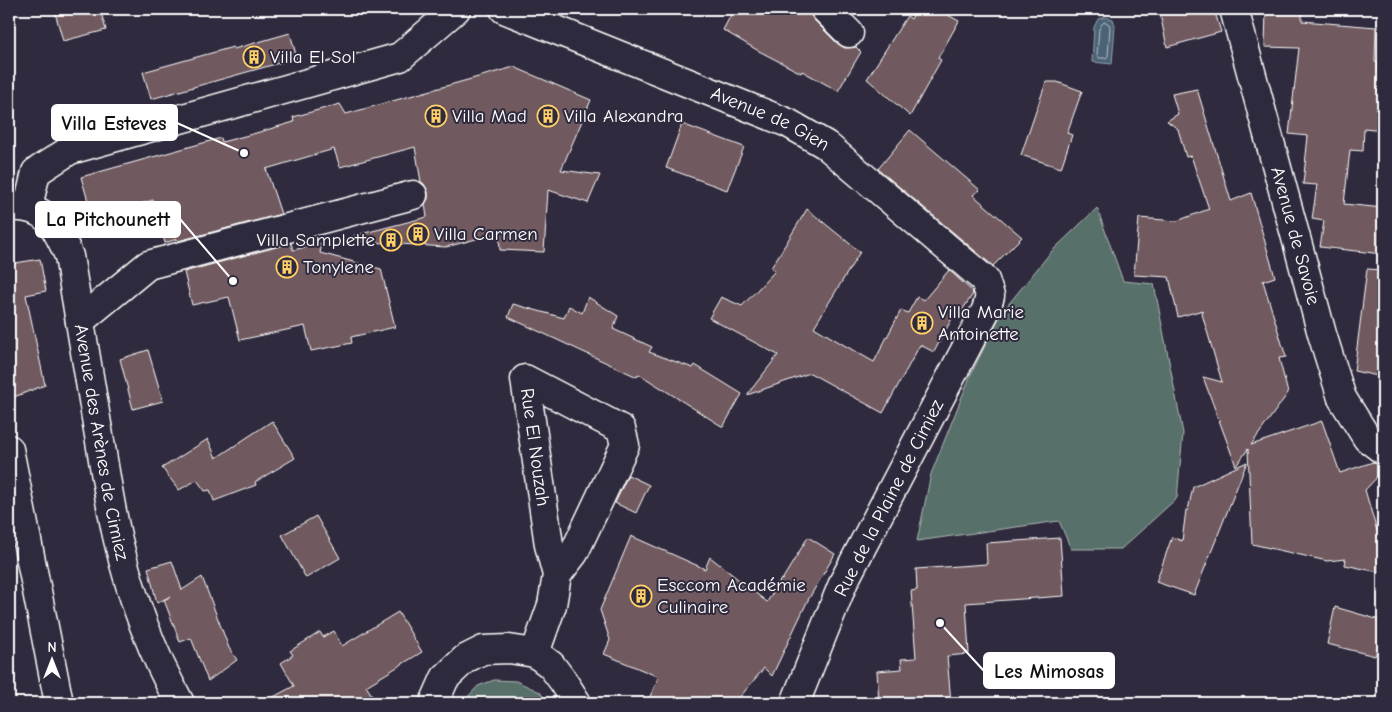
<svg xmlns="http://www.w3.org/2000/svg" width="1392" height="712" viewBox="0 0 1392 712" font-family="'Comic Neue',sans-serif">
	<rect width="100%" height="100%" fill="#2f2a3d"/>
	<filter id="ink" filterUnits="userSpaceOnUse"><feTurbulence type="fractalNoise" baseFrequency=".02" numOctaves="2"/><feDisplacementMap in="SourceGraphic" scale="10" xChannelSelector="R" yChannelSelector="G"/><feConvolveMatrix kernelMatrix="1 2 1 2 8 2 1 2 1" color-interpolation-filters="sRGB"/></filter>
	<g filter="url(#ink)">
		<g fill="#59706b" stroke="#acb8b5">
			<polygon points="1097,208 1123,281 1154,284 1183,433 1177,498 1121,549 1071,549 1059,521 917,541 931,474 971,374 1002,312 1051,252"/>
			<polygon points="494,680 516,681 540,692 547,703 462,703 478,686"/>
		</g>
		<polygon fill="#4c6477" stroke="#94a2ad" points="1105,17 1113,19 1115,26 1112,64 1092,62 1094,27 1098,19"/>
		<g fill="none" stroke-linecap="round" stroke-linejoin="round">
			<polygon stroke="#b7c1c9" stroke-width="1" points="1105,22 1109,24 1110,27 1108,56 1106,58 1099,58 1097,55 1099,29 1102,24"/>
		</g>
		<g fill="#715a5f" stroke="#fff">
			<polygon points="54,9 100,9 106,30 63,41"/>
			<polygon points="734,9 810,9 810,14 814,20 838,44 845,48 856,47 861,52 838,91 802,71 801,73 757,50 723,30"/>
			<polygon points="917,9 937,9 959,21 938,58 941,60 910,116 867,79 907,16 911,19"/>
			<polygon points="1159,9 1214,9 1221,32 1167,47"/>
			<polygon points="1266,9 1302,9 1302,21 1376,27 1375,62 1378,63 1378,71 1383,72 1383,130 1364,128 1363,151 1350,150 1344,204 1383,208 1383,254 1320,247 1324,221 1312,219 1317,185 1303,184 1308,136 1289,134 1299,48 1265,47"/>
			<polygon points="290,33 297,58 151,99 143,72 233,47 234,49"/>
			<polygon points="514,67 591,100 561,170 600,175 588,203 548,190 544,252 500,250 499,233 446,247 354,241 353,236 427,217 425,204 428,199 428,192 424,184 421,182 415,147 340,167 334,149 266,169 281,214 178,241 177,239 165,243 153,200 102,215 92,215 81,177 221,138 222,142 256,133 294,122 293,117 340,104 346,114"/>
			<polygon points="1046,82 1057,82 1082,91 1067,133 1072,135 1061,168 1021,155"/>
			<polygon points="1197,89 1231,201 1251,193 1275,277 1263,281 1286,357 1279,358 1288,393 1251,445 1322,421 1340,473 1373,462 1383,465 1383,471 1365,490 1377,531 1383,529 1383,573 1345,565 1346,559 1327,561 1252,544 1248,449 1236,466 1203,377 1222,382 1202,314 1203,310 1178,317 1169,277 1134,275 1139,218 1177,221 1209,209 1191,156 1186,157 1178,129 1167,121 1178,114 1172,94"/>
			<polygon points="682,124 744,147 727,190 666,168"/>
			<polygon points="910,130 980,190 973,195 1022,237 993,266 878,169"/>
			<polygon points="807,209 860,252 814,327 844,345 874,362 901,310 908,313 917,297 924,300 949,270 972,291 973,294 961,312 957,309 934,352 920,345 883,413 810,373 747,395 778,355 709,318 721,297 742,306 775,271 771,268"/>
			<polygon points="291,243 293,250 322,243 320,253 381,269 395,327 351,337 352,343 311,351 305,326 240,340 229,297 192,305 184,272"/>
			<polygon points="40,259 46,291 26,295 45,385 14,397 9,376 9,264"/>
			<polygon points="1367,269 1383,270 1383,377 1354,371"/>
			<polygon points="588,297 618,316 613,329 652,347 649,352 693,368 695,365 742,394 723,427 639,374 637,377 508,317 513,304 564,318 569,306 582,313"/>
			<polygon points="148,350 163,401 133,409 120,359"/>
			<polygon points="272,421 295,458 255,482 256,485 214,501 210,490 205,491 197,480 179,490 162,468 208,439 216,458"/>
			<polygon points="1247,462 1194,595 1156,582 1172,537 1182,541 1186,510 1188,510 1193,487"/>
			<polygon points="628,475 649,485 636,513 615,503"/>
			<polygon points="316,516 340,558 306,578 282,535"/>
			<polygon points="631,536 705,569 710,557 767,602 781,579 782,580 808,537 835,554 808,600 772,676 764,668 735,703 647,703 659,677 604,654 610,640 600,610"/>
			<polygon points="1060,538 1064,596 966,603 969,654 947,656 951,703 879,703 877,671 902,669 901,659 916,658 911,591 917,590 916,569 987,564 986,543"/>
			<polygon points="172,561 182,590 202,577 229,648 237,660 208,681 191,638 180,642 164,600 171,596 157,603 148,568"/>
			<polygon points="1335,607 1383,621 1383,631 1375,656 1327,644"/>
			<polygon points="398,612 422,652 366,686 377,703 262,703 294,686 281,663 293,655 290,651 320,632 323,637 334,631 342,646"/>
		</g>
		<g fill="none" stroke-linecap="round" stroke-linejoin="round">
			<g stroke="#fff" stroke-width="31">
				<g id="minor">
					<path id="s1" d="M504,9L788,123L826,145L985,280L990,296L986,310L844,581L795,703"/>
					<polyline points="825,9 849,33"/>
					<path id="s2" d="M1234,9L1322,334L1342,398L1367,438L1383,450"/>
					<path id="s3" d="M9,207C46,204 56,226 69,256C78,312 88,368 97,424C104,463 109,502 118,540C131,596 152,653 180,703"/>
					<polyline points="28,207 36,172 70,150 400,57 456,9"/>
					<polyline points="80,321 148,265 413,195"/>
					<polyline points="9,449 59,703"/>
					<polyline points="535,653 552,605 557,575 549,545 525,379 621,429 625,445 574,553 557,575"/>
					<polyline points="434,703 445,678 465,659 483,650 509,649 535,653 551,665 563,681 577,703"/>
				</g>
			</g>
			<use href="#minor" stroke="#2f2a3d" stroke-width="28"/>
		</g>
	</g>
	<defs>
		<g id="building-ring" transform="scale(1.125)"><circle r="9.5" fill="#2f2a3d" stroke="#ffd166" stroke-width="1.5"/><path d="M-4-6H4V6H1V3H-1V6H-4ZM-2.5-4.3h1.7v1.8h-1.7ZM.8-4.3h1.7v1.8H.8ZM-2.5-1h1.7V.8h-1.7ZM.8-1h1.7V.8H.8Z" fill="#ffd166"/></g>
	</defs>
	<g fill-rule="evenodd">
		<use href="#building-ring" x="254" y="57"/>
		<use href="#building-ring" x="436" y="116"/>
		<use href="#building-ring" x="548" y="116"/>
		<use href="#building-ring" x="418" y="234"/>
		<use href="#building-ring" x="391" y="240"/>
		<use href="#building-ring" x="287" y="267"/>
		<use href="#building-ring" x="922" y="323"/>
		<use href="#building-ring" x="641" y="596"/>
	</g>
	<g text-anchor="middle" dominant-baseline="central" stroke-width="4" stroke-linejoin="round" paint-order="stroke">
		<g font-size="19" fill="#fff" stroke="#2f2a3d" text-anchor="start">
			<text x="270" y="57">Villa El Sol</text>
			<text x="452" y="116">Villa Mad</text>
			<text x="564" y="116">Villa Alexandra</text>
			<text x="434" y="234">Villa Carmen</text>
			<text x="375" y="240" text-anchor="end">Villa Samplette</text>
			<text x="303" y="267">Tonylene</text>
			<text x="938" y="312">Villa Marie<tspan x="938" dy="22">Antoinette</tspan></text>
			<text x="657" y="585">Esccom Académie<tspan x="657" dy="22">Culinaire</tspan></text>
		</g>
		<g font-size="19" fill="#fff" stroke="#2f2a3d">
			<text stroke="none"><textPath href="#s1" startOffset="288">Avenue de Gien</textPath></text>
			<text stroke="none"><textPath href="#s2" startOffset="235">Avenue de Savoie</textPath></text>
			<text stroke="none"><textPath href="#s3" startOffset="274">Avenue des Arènes de Cimiez</textPath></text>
			<text transform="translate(535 447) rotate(82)">Rue El Nouzah</text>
			<text transform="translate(889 498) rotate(-63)">Rue de la Plaine de Cimiez</text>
		</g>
	</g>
	<path fill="none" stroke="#fff" stroke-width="2" d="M244 153L177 123M233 281L180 219M940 623L984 671"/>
	<g fill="#fff" stroke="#2f2a3d" stroke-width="2">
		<circle cx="244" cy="153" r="5"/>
		<circle cx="233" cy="281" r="5"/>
		<circle cx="940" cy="623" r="5"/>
	</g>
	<g fill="#fff" stroke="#fff" stroke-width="2">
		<rect x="52" y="105" width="125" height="35" rx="5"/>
		<rect x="36" y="202" width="144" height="35" rx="5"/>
		<rect x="984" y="653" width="130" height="35" rx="5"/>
	</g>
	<g font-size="20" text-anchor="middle" font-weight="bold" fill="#111">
		<text x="114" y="130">Villa Esteves</text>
		<text x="108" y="226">La Pitchounett</text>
		<text x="1049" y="678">Les Mimosas</text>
	</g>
	<rect width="1392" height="712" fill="none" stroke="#2f2a3d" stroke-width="30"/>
	<rect x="15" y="15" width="1362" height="682" fill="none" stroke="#fff" stroke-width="2" filter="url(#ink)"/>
	<g transform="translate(52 660)" stroke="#2f2a3d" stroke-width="4" paint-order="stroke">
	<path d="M0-4L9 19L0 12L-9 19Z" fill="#ffffff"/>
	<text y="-8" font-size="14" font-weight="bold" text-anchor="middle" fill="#ffffff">N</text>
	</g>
</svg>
